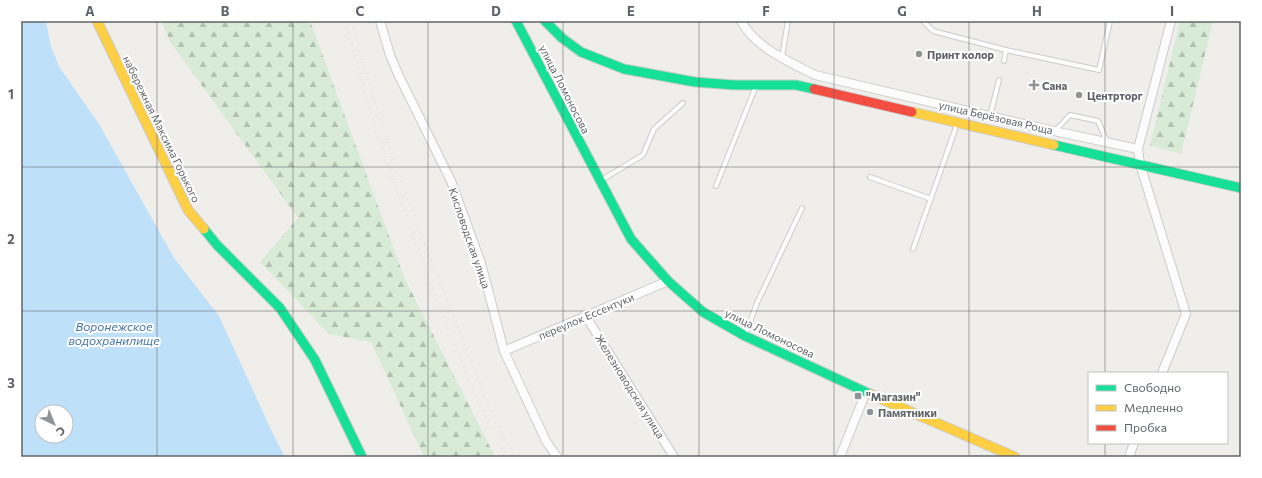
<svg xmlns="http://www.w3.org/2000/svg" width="1262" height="478" viewBox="0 0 1262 478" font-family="Commissioner,sans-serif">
	<defs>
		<pattern id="forest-firs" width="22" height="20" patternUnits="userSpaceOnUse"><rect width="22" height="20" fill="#d8ebd6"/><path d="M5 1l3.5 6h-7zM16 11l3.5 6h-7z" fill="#b2c2b1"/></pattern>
	</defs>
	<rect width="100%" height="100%" fill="#efeeea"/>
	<g fill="url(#forest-firs)">
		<polygon points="161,21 310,21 404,277 495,457 424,457 371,342 329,334 260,262 298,218 171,43"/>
		<polygon points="1180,21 1213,21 1181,154 1150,145"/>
	</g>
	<path fill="#bfe0f9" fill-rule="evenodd" d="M21,21H46L51,47L60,68L99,124L174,258L219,316L272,432L285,457H21ZM42,412H66V436H42Z"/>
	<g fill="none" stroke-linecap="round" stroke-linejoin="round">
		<g stroke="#cbcccc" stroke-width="6">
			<g id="lane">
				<polyline points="923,21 933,31 1006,50 1099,70 1110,21"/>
				<polyline points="782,57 788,21"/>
				<polyline points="1004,61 1006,50"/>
				<polyline points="990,116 999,80"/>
				<polyline points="1055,131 1070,115 1098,121 1107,142"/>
				<polyline points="870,177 931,199"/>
				<polyline points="600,181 643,155 654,129 683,103"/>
				<polyline points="716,186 756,86"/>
				<polyline points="913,249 955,130 956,124"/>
				<polyline points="745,336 757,303 802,208"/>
			</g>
		</g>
		<g stroke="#cbcccc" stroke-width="10">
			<g id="street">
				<polyline points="380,21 390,55 399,76 451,181 481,263 504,351 546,441 557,457"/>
				<path d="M741,21C756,48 788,61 815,75L1054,131L1138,149"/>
				<polyline points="585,315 674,457"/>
				<polyline points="504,351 668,281"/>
				<polyline points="1162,373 1186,314 1140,164 1138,149 1171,21"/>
				<polyline points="840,457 866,392"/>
				<polyline points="1129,457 1134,443"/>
			</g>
		</g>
		<g stroke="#cacacb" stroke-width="11">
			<g id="fast">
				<polyline points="516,21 631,239 668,281 703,312 745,336 870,394"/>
				<polyline points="545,21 562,38 581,52 624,69 695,82 734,85 796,85 814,89"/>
				<polyline points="1054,145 1241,188"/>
				<polyline points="204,229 217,245 280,308 315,360 362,457"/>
			</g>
		</g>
		<g stroke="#cacacb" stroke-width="11">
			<g id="slow">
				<polyline points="97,21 188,210 204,229"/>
				<polyline points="912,112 1054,145"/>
				<polyline points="870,394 1015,457"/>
			</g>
		</g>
		<g stroke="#cacacb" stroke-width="11">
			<polyline id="jam" points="814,89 912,112"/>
		</g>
		<use href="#lane" stroke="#fdfcfc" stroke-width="4"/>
		<use href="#street" stroke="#fdfcfc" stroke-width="8"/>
		<use href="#fast" stroke="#16e098" stroke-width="9"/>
		<use href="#slow" stroke="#ffcf43" stroke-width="9"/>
		<use href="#jam" stroke="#f24e42" stroke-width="9"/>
		<g stroke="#e4e4e4" stroke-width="3" stroke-dasharray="1 5" stroke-linecap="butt">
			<polyline points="345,21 376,132 436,300 474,392 505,457"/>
			<path d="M352,21C377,122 414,219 453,315C472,363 490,412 514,457"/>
		</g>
	</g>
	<path fill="none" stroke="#5f6368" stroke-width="1" stroke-opacity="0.55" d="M157,21V457M293,21V457M428,21V457M563,21V457M699,21V457M834,21V457M969,21V457M1105,21V373M21,167H1241M21,311H1241M1105,443V457"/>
	<g fill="#919496" stroke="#fff" stroke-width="1.5">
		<circle cx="919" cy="54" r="4"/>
		<path d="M1032 79h4v4h4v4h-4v4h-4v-4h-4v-4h4z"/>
		<circle cx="1079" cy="95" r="4"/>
		<rect x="854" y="392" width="8" height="8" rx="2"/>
		<circle cx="870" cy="412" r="4"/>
	</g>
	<g text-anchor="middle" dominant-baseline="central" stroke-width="4" stroke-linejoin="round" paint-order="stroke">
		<g font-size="11" font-weight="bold" fill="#5f6368" stroke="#fff" text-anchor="start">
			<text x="927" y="54">Принт колор</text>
			<text x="1042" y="85">Сана</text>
			<text x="1087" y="95">Центрторг</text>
			<text x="866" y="396">"Магазин"</text>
			<text x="878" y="412">Памятники</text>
		</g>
		<g font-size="11" fill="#5f6368" stroke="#fff">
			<text transform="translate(565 89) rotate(63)">улица Ломоносова</text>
			<text transform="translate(996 117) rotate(13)">улица Берёзовая Роща</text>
			<text transform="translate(162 129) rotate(64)">набережная Максима Горького</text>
			<text transform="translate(470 238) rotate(71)">Кисловодская улица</text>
			<text transform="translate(586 316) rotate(-23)">переулок Ессентуки</text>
			<text transform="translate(770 333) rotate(26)">улица Ломоносова</text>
			<text transform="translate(630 386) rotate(58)">Железноводская улица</text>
		</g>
		<g font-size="12" font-style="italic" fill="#4174aa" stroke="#fff">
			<text x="114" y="326">Воронежское<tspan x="114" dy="14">водохранилище</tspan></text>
		</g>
	</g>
	<rect width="1262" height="478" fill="none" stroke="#ffffff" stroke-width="44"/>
	<rect x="1088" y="372" width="140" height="72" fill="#ffffff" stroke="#bfc1c3"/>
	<rect x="1096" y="385" width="20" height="6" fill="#16e098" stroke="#bfc1c3"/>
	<text x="1124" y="392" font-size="12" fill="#5f6368">Свободно</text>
	<rect x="1096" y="405" width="20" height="6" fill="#ffcf43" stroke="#bfc1c3"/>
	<text x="1124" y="412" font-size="12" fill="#5f6368">Медленно</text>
	<rect x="1096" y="425" width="20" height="6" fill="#f24e42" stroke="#bfc1c3"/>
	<text x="1124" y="432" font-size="12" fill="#5f6368">Пробка</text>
	<g transform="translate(54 424) rotate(137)"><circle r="19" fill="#ffffff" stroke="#bfc1c3"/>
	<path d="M0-3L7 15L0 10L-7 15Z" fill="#919496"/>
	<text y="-6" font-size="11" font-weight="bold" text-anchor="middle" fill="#5f6368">С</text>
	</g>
	<rect x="22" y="22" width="1218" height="434" fill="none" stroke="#5f6368" stroke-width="1.5"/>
	<g font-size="13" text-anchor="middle" font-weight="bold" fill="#5f6368">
		<text x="90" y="16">A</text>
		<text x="225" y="16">B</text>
		<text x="360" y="16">C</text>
		<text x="496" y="16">D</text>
		<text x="631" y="16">E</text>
		<text x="766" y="16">F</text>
		<text x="902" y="16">G</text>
		<text x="1037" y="16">H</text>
		<text x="1172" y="16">I</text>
		<text x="11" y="99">1</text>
		<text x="11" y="244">2</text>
		<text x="11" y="388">3</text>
	</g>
</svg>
